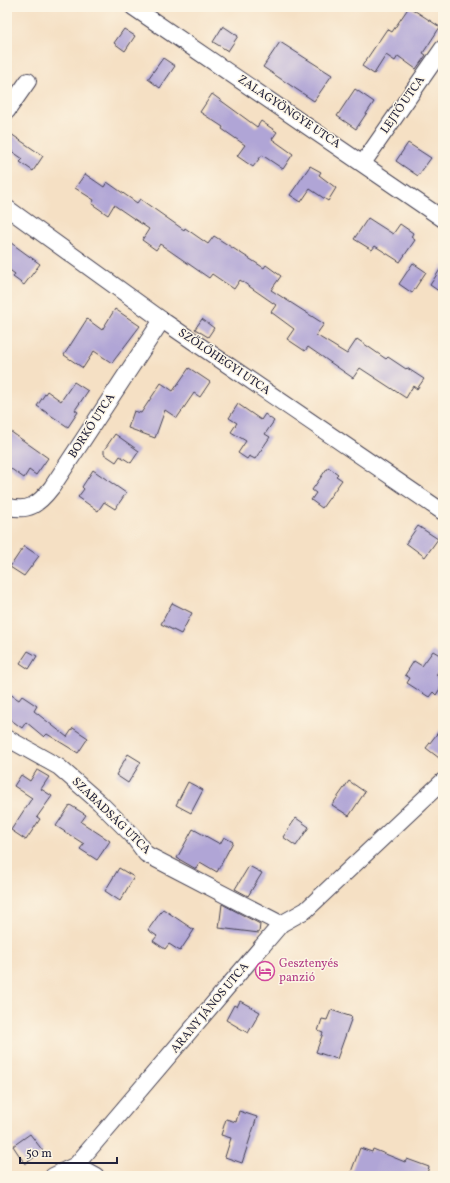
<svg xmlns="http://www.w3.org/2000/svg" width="450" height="1183" viewBox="0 0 450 1183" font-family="Vollkorn,serif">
	<rect width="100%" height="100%" fill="#fcf5e5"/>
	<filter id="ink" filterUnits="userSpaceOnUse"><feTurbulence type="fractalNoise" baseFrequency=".025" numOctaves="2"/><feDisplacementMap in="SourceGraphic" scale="8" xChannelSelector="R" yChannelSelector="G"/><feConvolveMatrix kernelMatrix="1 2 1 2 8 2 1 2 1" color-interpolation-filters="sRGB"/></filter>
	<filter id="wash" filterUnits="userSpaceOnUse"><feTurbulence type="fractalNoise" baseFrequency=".012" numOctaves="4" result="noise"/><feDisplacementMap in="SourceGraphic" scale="16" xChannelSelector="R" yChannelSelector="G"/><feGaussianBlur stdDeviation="0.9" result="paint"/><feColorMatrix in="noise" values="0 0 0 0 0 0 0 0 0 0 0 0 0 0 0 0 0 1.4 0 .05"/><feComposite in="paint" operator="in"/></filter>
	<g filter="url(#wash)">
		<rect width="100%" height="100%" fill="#f5e0c4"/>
		<g id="blocks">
			<g fill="#b0a5d6">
				<polygon points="409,7 440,27 423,53 426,55 416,69 398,56 395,61 386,55 374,74 362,66 387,29 392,32"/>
				<polygon points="223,26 238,36 228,51 213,42"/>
				<polygon points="124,29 135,36 125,51 114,43"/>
				<polygon points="280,42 332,75 314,101 263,67"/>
				<polygon points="163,58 175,66 160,88 148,79"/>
				<polygon points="355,89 374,102 356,129 337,116"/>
				<polygon points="212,94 257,127 261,121 277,132 272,139 293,154 283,169 262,155 253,167 237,156 245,145 222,129 223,127 200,112"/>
				<polygon points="11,134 43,156 33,171 20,162 23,159 7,148 7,140"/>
				<polygon points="408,143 431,158 418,176 396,161"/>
				<polygon points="310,166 321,172 319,175 336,188 328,201 310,189 301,202 290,195"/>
				<polygon points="85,174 104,187 107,182 137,203 140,199 184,230 185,228 208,244 214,236 264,268 266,265 281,276 271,290 324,324 316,335 347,354 357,339 386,359 388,357 406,369 407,368 424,379 417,389 413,386 406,398 360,368 353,378 308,347 305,351 287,339 294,329 271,312 276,305 240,280 234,289 212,274 209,278 160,244 156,250 142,240 149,229 114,205 108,215 92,204 94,200 75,188"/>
				<polygon points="368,218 393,234 400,224 413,233 411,237 415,240 400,262 375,246 372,250 354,239"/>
				<polygon points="7,240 40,264 24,285 13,277 15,274 7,268"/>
				<polygon points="413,263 426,272 412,293 399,284"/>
				<polygon points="443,265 443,294 430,285"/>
				<polygon points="115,309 140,326 112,363 94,351 83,368 64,355 87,319 102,330"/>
				<polygon points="202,319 214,328 208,337 195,329"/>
				<polygon points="189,368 210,382 200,397 194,393 177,418 165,410 155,438 128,428 134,411 141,413 161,383 173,391"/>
				<polygon points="74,382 88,391 75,410 78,412 68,427 37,406 47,391 61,401"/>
				<polygon points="238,404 261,420 265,414 274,421 265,434 270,437 255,459 249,456 247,459 238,453 246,441 231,432 237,423 229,418"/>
				<polygon points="7,429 48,458 36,475 29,470 24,478 7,466"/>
				<polygon points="115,434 139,451 131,463 120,456 116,462 104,454 104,450"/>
				<polygon points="328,467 338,474 336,476 342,480 322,508 311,500 316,493 312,490"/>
				<polygon points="93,470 126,493 115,509 104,502 98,511 78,497 84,489 82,487"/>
				<polygon points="418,526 438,539 425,557 406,543"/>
				<polygon points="24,546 39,556 24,576 10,567"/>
				<polygon points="172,603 192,613 181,634 161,624"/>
				<polygon points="28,651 37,656 29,669 20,663"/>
				<polygon points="433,651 443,657 443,664 436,675 443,680 443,684 436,695 433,692 429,697 407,683 410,678 405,675 414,661 422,666"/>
				<polygon points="7,692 19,700 22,696 37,706 34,711 67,737 73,728 88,738 78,753 47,734 44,737 26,722 22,728 7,717"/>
				<polygon points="443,726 443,761 426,748"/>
				<polygon points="128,754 141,762 128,783 116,775"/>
				<polygon points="37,770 49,777 41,789 52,796 37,817 40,819 26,840 11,830 32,798 14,786 21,775 30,781"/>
				<polygon points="349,781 365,792 349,816 332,805"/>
				<polygon points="188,782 203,790 191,813 176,805"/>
				<polygon points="70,805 86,815 81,822 110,841 97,860 80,849 84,844 56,826"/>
				<polygon points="296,818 309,827 296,846 283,837"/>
				<polygon points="193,829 220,844 224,837 233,842 217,872 200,862 196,869 177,858"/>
				<polygon points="249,866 262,873 248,896 235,889"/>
				<polygon points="119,868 134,877 120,901 105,891"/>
				<polygon points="222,904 260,924 259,933 219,928"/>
				<polygon points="163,909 194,930 180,951 169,944 165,949 153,941 157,936 148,930"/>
				<polygon points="240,1001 260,1012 248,1033 226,1020 234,1005 237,1007"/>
				<polygon points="331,1010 352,1017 337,1059 316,1052 323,1033 318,1031 322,1019 327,1020"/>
				<polygon points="239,1111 257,1117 242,1163 225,1157 231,1138 221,1135 226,1119 236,1122"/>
				<polygon points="30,1134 43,1151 25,1164 13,1146"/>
				<polygon points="360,1148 372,1152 373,1149 405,1162 407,1159 429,1167 426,1176 362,1176 351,1172"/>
			</g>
		</g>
	</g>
	<g filter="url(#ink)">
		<use href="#blocks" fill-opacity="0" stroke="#423e50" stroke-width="1"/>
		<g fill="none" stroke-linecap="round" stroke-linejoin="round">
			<g stroke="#423e50" stroke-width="18">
				<g id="minor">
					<polyline points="133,7 443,219"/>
					<polyline points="7,111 28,81"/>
					<polyline points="363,163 443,48"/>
					<polyline points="7,208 162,320 443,512"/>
					<path d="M7,506C28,513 39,504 52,487L162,320"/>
					<polyline points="7,738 59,767 100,803 132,835 146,854 281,924"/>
					<polyline points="76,1165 96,1176"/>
					<polyline points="53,1176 76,1165 281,924 306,910 443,781"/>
				</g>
			</g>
			<use href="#minor" stroke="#fff" stroke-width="16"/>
		</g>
	</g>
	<defs>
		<g id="hotel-ring" transform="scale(1)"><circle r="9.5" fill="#fcf5e5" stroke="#d1479c" stroke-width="1.5"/><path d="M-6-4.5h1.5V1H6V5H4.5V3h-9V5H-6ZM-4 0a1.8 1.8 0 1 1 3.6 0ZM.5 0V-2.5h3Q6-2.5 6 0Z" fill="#d1479c"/></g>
	</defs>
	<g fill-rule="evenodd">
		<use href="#hotel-ring" x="265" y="971"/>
	</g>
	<g text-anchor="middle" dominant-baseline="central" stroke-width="3" stroke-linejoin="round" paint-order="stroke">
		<g font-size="12" fill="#22223b" stroke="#fcf5e5">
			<text transform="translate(403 105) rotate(-55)">LEJTŐ UTCA</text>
			<text transform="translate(289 112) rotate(34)">ZALAGYÖNGYE UTCA</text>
			<text transform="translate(224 362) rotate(34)">SZŐLŐHEGYI UTCA</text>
			<text transform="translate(92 426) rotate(-57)">BORKŐ UTCA</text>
			<text transform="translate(111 816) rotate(44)">SZABADSÁG UTCA</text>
			<text transform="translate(210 1008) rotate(-50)">ARANY JÁNOS UTCA</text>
		</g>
		<g font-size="12" fill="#b23c85" stroke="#fcf5e5" text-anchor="start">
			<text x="279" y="964">Gesztenyés<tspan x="279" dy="14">panzió</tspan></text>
		</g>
	</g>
	<rect width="450" height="1183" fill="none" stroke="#fcf5e5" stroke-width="24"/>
	<path d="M20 1157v6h97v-6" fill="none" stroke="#22223b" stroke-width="2"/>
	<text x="26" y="1157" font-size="12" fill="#22223b" stroke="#fcf5e5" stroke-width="3" paint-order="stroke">50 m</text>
</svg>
